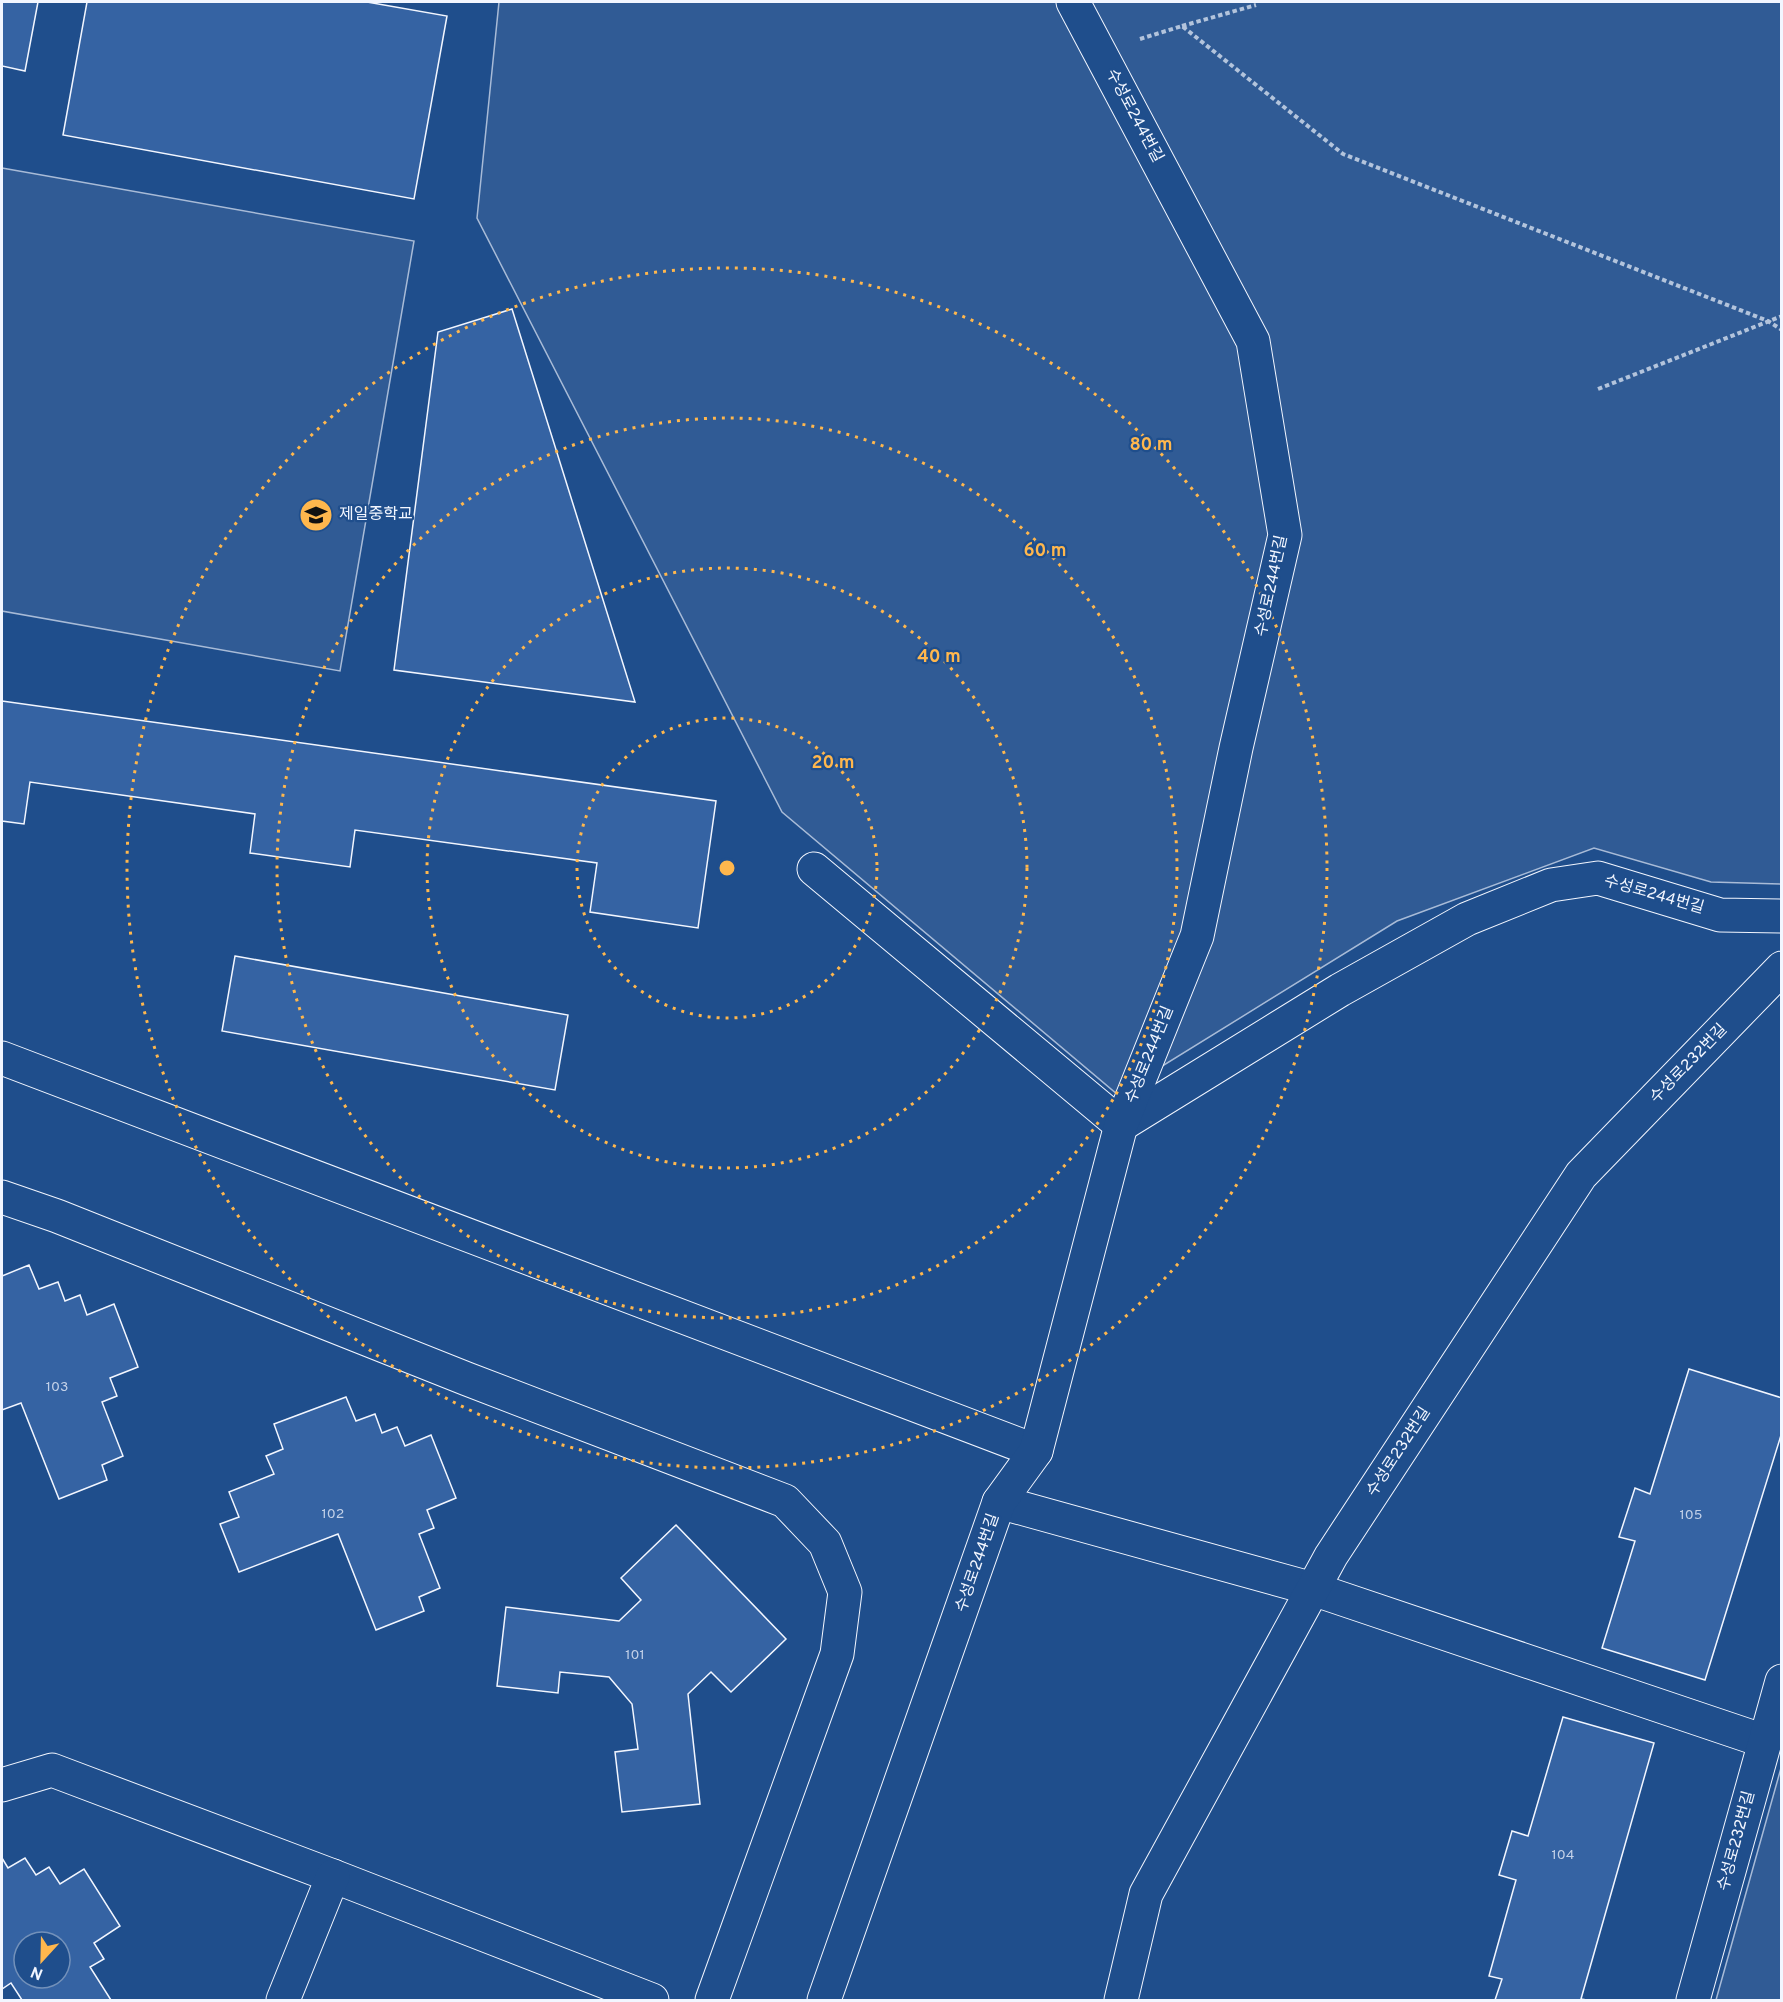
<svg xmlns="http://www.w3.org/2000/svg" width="1783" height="2002" viewBox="0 0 1783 2002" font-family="Overpass,'Noto Sans KR',sans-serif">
	<rect width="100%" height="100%" fill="#1f4e8c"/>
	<g fill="#305b95" stroke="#a8bbd7" stroke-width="1.5">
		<polygon points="499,2 1781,2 1781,884 1711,882 1594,848 1397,921 1117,1094 782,812 477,218"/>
		<polygon points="2,168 414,241 340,671 2,611"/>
		<polygon points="1781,1768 1781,2000 1716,2000"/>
	</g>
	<g fill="#3563a3" stroke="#f2f6ff" stroke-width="1.5" fill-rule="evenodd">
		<polygon points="2,2 38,2 25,71 2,66"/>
		<polygon points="87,2 367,2 447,16 414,199 63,135"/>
		<polygon points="512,309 635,702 394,670 438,332"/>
		<polygon points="2,701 716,801 698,928 590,912 597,863 355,830 350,867 250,853 255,814 30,782 24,824 2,821"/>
		<polygon points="235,956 568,1015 555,1090 222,1031"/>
		<polygon points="29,1265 39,1289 58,1282 65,1301 80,1295 87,1315 114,1304 138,1367 110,1378 117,1396 102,1402 123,1456 102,1465 107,1480 59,1499 21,1403 2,1410 2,1276"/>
		<polygon points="1689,1369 1782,1398 1782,1432 1705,1680 1602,1648 1635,1541 1619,1537 1635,1488 1650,1494"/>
		<polygon points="346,1397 356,1421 375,1414 382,1433 397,1427 405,1446 431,1435 456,1498 427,1510 434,1528 419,1534 440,1588 419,1597 424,1611 376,1630 338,1534 239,1572 220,1524 239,1517 229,1492 274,1474 266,1456 283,1449 274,1424"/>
		<polygon points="676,1525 786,1639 731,1692 711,1672 688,1694 700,1804 622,1812 615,1752 638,1749 632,1704 609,1677 560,1672 558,1693 497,1686 506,1607 619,1621 641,1600 621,1578"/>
		<polygon points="1563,1717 1654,1743 1581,1999 1587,2000 1495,2000 1502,1979 1489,1976 1516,1880 1499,1875 1512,1831 1528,1836"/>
		<path d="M2,1858L8,1868L25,1858L36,1875L49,1867L60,1884L84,1869L120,1926L94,1943L104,1959L90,1967L111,2000H22L11,1983L2,1989ZM24,1942H60V1978H24Z"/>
	</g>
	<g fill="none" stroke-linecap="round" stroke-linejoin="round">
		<g stroke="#f2f6ff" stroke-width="35">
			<g id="minor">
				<polyline points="814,869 1121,1125 1340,990 1467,919 1551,885 1598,878 1720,915 1782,916"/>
				<polyline points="2,1058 1036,1451"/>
				<polyline points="2,1197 57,1216 467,1379 785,1501 825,1543 845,1592 837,1654 712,2000"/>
				<polyline points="999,1502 1313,1589 1764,1741"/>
				<polyline points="2,1785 52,1770 333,1876 652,2000"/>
				<polyline points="283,2000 333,1876"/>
				<polyline points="824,2000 999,1502 1036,1451 1121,1125 1197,936 1236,748 1285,535 1253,341 1073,2"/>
				<polyline points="1121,2000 1146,1894 1331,1556 1581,1175 1782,968"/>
				<polyline points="1693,2000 1782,1681"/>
			</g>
		</g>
		<g stroke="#b3c4dc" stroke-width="4" stroke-dasharray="4.5 3" stroke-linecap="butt">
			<polyline points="1182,26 1256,5"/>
			<polyline points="1140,39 1182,26 1343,154 1768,321 1782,330"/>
			<polyline points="1598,389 1782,316"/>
		</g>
		<use href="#minor" stroke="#1f4e8c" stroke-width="33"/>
	</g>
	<g fill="none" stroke="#ffb74d" stroke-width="3" stroke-dasharray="3 6">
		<circle cx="727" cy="868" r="150"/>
		<circle cx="727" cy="868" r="300"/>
		<circle cx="727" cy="868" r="450"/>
		<circle cx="727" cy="868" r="600"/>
	</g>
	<defs>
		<g id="school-disc" transform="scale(1.725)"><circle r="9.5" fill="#ffb74d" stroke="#1f4e8c"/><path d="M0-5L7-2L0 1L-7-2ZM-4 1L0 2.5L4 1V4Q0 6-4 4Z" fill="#111"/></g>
	</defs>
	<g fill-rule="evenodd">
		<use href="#school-disc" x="316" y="515"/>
	</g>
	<g text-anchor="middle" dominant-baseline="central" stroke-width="4.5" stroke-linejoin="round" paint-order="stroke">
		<g font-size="14" fill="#c3d1e8">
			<text x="57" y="1387">103</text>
			<text x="333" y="1514">102</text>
			<text x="1691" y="1515">105</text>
			<text x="635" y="1655">101</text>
			<text x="1563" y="1855">104</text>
		</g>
		<g font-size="16" fill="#f2f6ff" stroke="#1f4e8c">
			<text transform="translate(1134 116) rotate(62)">수성로244번길</text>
			<text transform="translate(1272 586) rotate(-78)">수성로244번길</text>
			<text transform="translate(1654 895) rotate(16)">수성로244번길</text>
			<text transform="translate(1150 1055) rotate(-68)">수성로244번길</text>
			<text transform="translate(1689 1064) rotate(-46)">수성로232번길</text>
			<text transform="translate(1399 1452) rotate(-57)">수성로232번길</text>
			<text transform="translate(978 1563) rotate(-71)">수성로244번길</text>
			<text transform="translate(1737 1841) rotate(-75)">수성로232번길</text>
		</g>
		<g font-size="16" fill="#f2f6ff" stroke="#1f4e8c" text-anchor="start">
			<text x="339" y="515">제일중학교</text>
		</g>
	</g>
	<circle cx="727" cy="868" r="9" fill="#ffb74d" stroke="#1f4e8c" stroke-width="3"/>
	<g font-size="18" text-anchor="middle" font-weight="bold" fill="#ffb74d" stroke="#1f4e8c" stroke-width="4.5" stroke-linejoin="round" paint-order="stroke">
		<text x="1151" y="450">80 m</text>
		<text x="1045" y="556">60 m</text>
		<text x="939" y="662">40 m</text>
		<text x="833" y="768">20 m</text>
	</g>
	<rect width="1783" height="2002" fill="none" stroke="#f2f6ff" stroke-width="6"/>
	<g transform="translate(42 1960) rotate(202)"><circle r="28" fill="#1f4e8c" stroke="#7391ba" stroke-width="1.5"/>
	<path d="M0-4.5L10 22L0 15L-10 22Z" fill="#ffb74d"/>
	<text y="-9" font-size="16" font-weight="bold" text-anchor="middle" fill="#f2f6ff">N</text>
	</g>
</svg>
